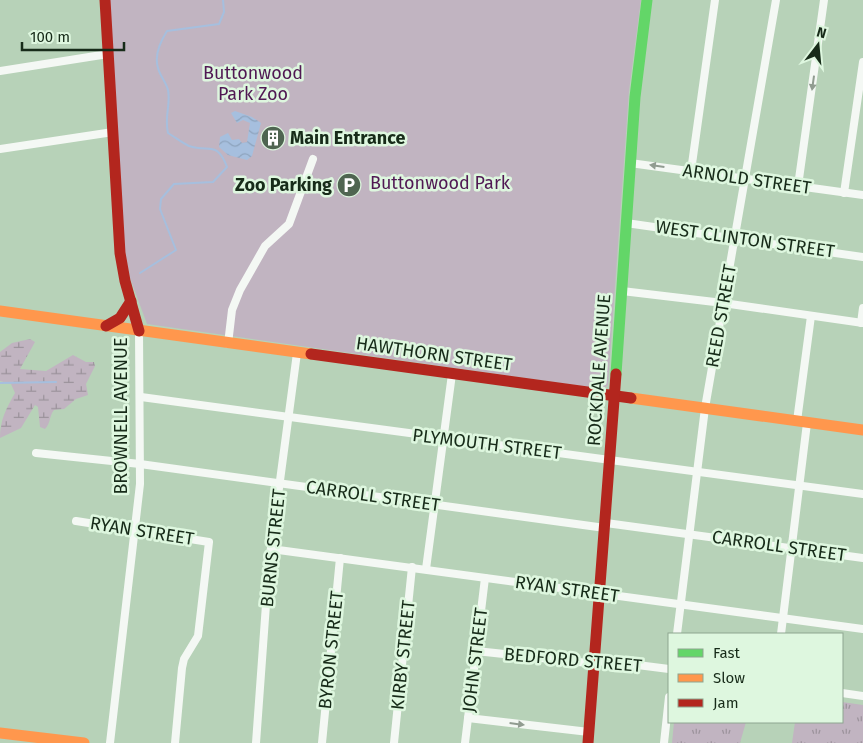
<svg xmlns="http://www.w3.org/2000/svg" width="863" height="743" viewBox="0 0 863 743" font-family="'Fira Sans',sans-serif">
	<defs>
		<pattern id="grass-tufts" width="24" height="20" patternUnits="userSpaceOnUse" patternTransform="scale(1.25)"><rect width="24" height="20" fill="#c1b4c1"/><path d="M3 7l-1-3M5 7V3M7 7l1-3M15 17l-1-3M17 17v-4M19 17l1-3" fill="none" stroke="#9c939c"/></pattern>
		<pattern id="wetland-marsh" width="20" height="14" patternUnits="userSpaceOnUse" patternTransform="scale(1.25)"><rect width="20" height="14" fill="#c1b4c1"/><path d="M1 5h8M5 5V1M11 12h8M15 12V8" fill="none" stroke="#9c939c"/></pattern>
		<pattern id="water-waves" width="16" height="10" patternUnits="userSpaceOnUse" patternTransform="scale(1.25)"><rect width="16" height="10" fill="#a6bfde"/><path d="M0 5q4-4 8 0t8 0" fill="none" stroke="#8ea4be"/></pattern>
	</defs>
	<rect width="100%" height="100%" fill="#b7d2b8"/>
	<g fill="url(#grass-tufts)">
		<polygon points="842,702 863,705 863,743 792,743 795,722 842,722"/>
		<polygon points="674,722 746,722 740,743 672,743"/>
	</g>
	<path fill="url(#wetland-marsh)" d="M30,339L35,342L20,369L46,371L73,355L86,362H94L95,366L86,384L88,395L76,399L64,409L54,410C49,416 51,423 45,429L40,427L38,407L35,405L21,428L0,438C0,420 6,409 15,393L11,384L0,381V352L12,343Z"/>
	<polygon fill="#c1b4c1" points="109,0 641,0 629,91 608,385 603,389 147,324 130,278 125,252"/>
	<polygon fill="url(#water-waves)" points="235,111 252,117 261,123 252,156 247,160 228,155 219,147 220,137 228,133 232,140 239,139 242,143 247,142 250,123 243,120 237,123 231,113"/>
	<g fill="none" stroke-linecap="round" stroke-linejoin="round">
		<g stroke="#a6bfde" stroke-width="2">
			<path d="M140,273L176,250L160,209L161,199L174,184L213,182L227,167C217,140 209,153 189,146C182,143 175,137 168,133C164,116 171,105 168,90C166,82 160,76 158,68C154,55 160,42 167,31L219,24L224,12L223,0"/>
			<polyline points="0,383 56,382"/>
		</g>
		<g stroke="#f4f8f4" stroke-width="8">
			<polyline points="0,71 108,54"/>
			<polyline points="0,149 113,132"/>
			<polyline points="630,163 863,195"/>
			<polyline points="691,171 715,0"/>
			<polyline points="798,186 824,0"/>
			<polyline points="844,193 863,62"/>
			<polyline points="626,223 863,257"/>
			<polyline points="622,291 723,303 863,323"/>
			<polyline points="861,323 863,308"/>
			<polyline points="228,344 232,310 240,290 265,246 289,224 313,159"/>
			<polyline points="141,397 863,494"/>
			<polyline points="797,421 811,316"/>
			<polyline points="36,453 140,464 605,528"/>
			<polyline points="76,521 209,542 198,636 184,659 182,668 175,743"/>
			<polyline points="606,523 863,558"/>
			<polyline points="271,549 863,629"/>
			<polyline points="426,569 452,374"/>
			<polyline points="677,634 705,408 776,0"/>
			<polyline points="781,634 807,423"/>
			<polyline points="476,651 588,663 606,661 669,669"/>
			<polyline points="842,693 863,696"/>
			<polyline points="468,718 589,732"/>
			<polyline points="110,743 140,484 139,331"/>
			<polyline points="256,743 269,563 297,353"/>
			<polyline points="322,743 340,558"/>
			<polyline points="394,743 412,567"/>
			<polyline points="465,743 485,578"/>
			<polyline points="664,743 669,697"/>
		</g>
		<polyline stroke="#63d668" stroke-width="11" points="616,374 635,97 647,0"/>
		<g stroke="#ff974d" stroke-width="11">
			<polyline points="0,311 311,354"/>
			<polyline points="631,398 863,430"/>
			<polyline points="0,733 84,743"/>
		</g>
		<g stroke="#b3261e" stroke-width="11">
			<polyline points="105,0 120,253 125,281 139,331"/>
			<polyline points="106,326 120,318 131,301"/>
			<polyline points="311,354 631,398"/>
			<polyline points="588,743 616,374"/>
		</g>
	</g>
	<defs><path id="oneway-solid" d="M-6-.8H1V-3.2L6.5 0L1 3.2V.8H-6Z" transform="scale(1.25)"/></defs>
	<g fill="#919c91">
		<use href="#oneway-solid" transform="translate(813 83) rotate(98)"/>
		<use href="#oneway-solid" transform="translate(657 166) rotate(-172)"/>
		<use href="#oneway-solid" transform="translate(517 724) rotate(7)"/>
	</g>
	<defs>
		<g id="building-disc" transform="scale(1.25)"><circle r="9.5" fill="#4f6551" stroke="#def7df"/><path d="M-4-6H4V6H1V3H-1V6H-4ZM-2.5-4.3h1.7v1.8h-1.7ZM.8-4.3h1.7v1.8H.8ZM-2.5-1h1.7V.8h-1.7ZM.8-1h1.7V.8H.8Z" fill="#fff"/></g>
		<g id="parking-disc" transform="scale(1.25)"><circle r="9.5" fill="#4f6551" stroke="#def7df"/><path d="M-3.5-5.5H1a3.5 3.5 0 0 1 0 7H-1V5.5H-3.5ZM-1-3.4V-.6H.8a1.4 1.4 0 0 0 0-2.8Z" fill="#fff"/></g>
	</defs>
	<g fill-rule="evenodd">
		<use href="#building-disc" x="273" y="138"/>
		<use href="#parking-disc" x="349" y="185"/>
	</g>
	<g text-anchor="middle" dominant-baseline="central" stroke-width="5" stroke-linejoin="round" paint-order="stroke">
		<g font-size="18" fill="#501853" stroke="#def7df">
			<text x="253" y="73">Buttonwood<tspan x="253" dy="21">Park Zoo</tspan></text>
			<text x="440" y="183">Buttonwood Park</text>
		</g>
		<g font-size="18" font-weight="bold" fill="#172b19" stroke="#def7df" text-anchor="start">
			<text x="290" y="138">Main Entrance</text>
			<text x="332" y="185" text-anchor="end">Zoo Parking</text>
		</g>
		<g font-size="18" fill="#172b19" stroke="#def7df">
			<text transform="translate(747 179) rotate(8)">ARNOLD STREET</text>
			<text transform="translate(745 239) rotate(8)">WEST CLINTON STREET</text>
			<text transform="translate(721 316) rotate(-80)">REED STREET</text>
			<text transform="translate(434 354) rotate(8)">HAWTHORN STREET</text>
			<text transform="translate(599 370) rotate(-86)">ROCKDALE AVENUE</text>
			<text transform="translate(121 416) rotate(-90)">BROWNELL AVENUE</text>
			<text transform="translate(487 444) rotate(7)">PLYMOUTH STREET</text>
			<text transform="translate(373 496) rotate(8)">CARROLL STREET</text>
			<text transform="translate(142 531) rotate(9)">RYAN STREET</text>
			<text transform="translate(779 546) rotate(8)">CARROLL STREET</text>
			<text transform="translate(273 548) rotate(-84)">BURNS STREET</text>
			<text transform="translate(567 589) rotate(8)">RYAN STREET</text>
			<text transform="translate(331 650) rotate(-84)">BYRON STREET</text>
			<text transform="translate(403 655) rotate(-84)">KIRBY STREET</text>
			<text transform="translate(475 660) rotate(-83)">JOHN STREET</text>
			<text transform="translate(573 660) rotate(5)">BEDFORD STREET</text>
		</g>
	</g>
	<rect x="668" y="633" width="175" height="90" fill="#def7df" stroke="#8ea590"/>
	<rect x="678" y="649" width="25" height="8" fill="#63d668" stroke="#8ea590"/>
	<text x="713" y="658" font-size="15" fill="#172b19">Fast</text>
	<rect x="678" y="674" width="25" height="8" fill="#ff974d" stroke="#8ea590"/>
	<text x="713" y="683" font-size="15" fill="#172b19">Slow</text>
	<rect x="678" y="699" width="25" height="8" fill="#b3261e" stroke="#8ea590"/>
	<text x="713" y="708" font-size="15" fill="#172b19">Jam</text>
	<g transform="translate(818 45) rotate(16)" stroke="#def7df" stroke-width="4" paint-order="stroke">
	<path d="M0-4L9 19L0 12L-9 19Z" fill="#172b19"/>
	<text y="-8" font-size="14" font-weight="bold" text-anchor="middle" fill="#172b19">N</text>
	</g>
	<path d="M22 42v8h102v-8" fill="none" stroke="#172b19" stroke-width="2.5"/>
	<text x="30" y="42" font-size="15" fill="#172b19" stroke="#def7df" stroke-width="4" paint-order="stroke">100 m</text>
</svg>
